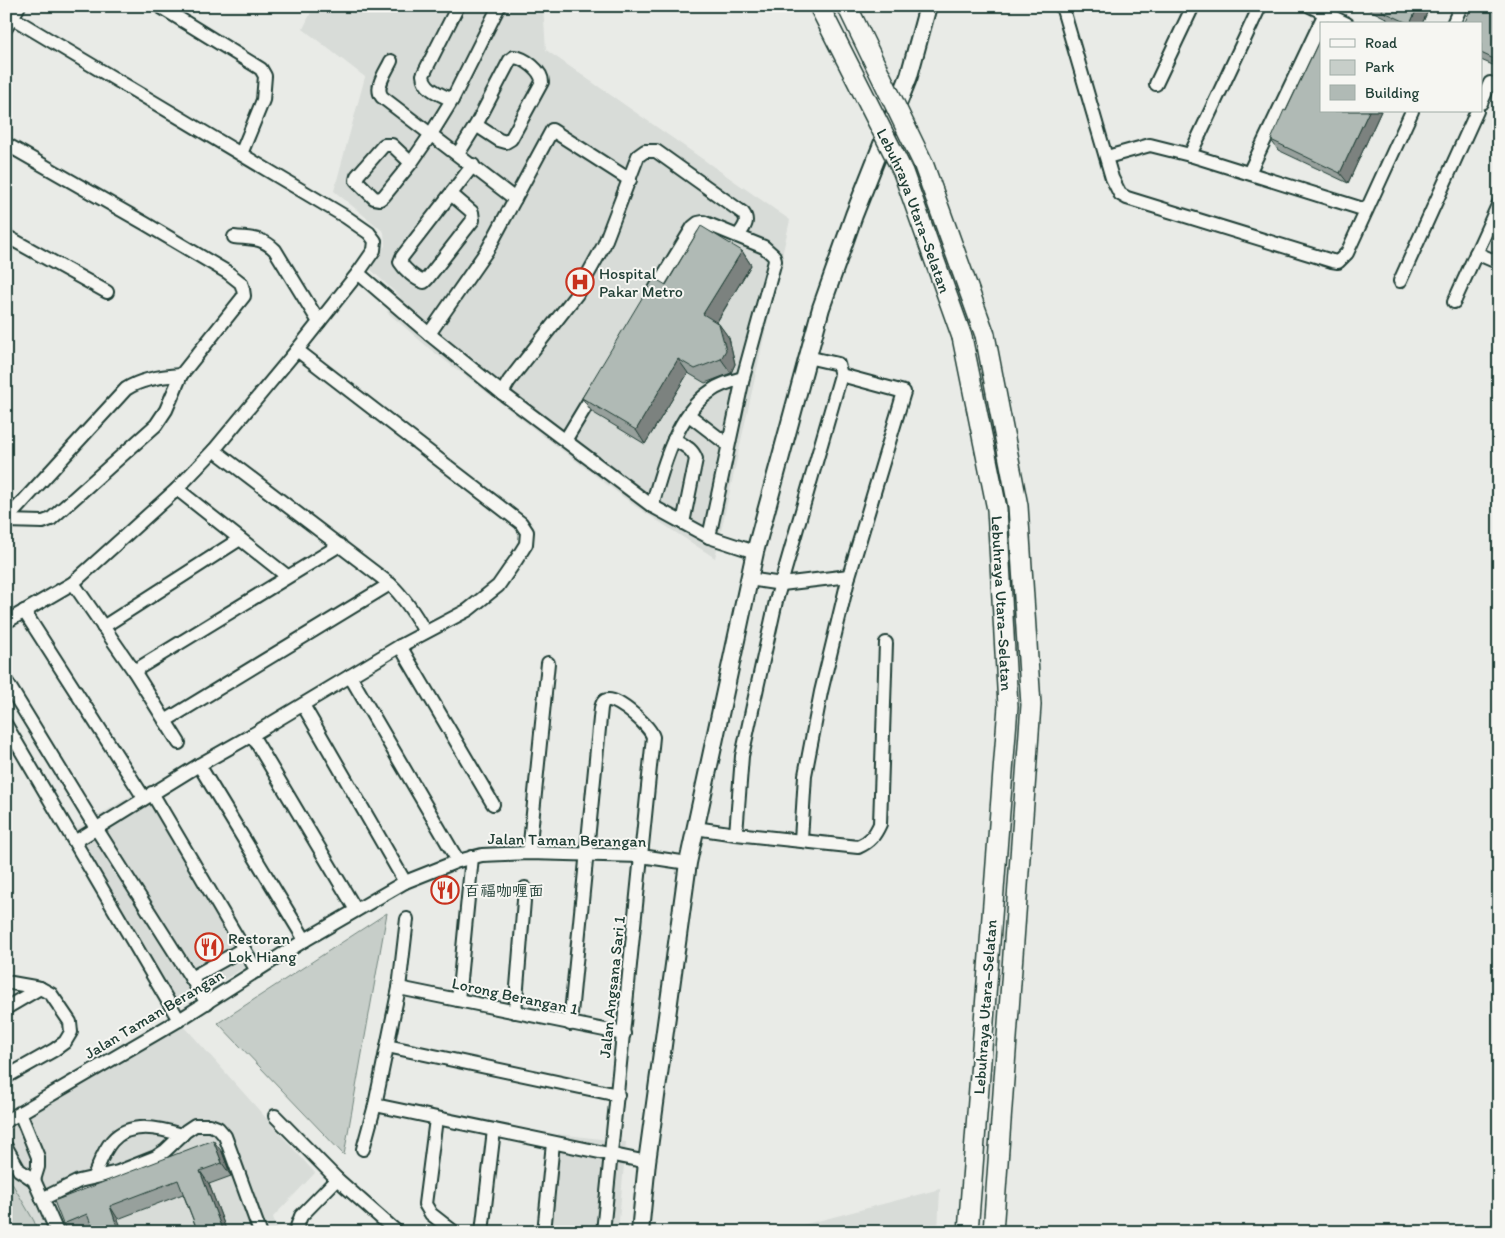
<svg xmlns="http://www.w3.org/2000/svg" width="1505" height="1238" viewBox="0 0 1505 1238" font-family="Itim,'LXGW WenKai TC',sans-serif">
	<rect width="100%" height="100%" fill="#e9ebe7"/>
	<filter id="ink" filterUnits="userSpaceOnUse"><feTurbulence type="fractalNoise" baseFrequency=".02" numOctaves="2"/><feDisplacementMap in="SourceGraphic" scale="10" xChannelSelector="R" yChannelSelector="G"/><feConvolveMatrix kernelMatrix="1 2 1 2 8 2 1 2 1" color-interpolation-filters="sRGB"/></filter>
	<g filter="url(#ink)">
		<g fill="#d8dcd8">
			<polygon points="314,6 543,6 546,50 790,220 715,558 635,506 430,349 387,312 400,297 367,266 385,246 384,232 334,191 365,77 303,29"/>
			<polygon points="144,788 250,964 175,1009 73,831"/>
			<polygon points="184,1026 315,1173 273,1217 278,1232 6,1232 6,1129"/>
			<polygon points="558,1134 626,1142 618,1232 545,1232"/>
			<polygon points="940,1189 938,1232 776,1232"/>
		</g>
		<g fill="#c7cec9" stroke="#73867e">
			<polygon points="387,913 344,1155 218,1023"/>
			<polygon points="6,1173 34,1221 38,1232 6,1232"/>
		</g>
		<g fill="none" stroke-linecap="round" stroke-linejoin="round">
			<g stroke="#1f3d34" stroke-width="16">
				<g id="minor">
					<polyline points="159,6 261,69 265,76 263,100 241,154"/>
					<polyline points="1062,6 1112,178 1120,194 1127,198 1332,261 1338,262 1347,253 1412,111"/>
					<polyline points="1310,6 1347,24"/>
					<polyline points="6,14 346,217 369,233 375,241 374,250 358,273 297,350 214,450 177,489 73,583 6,622"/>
					<polyline points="1453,24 1461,6"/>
					<polyline points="6,28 19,6"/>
					<path d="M391,61C386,72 374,87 382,97L515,199"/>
					<polyline points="1156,84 1193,6"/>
					<path d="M452,100C440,94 424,89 423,75L458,6"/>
					<polyline points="1481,103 1490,83"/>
					<polyline points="6,144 146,224 227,272 241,283 243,289 244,296 181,375 166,410 156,425 51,519 43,522 6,521"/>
					<path d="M458,154L476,125L510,60L514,57C525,58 542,71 542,82L511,139L506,142L499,140L476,125"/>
					<polyline points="1190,155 1260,6"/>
					<polyline points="1107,157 1150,145 1190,155 1366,210"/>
					<polyline points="411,163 392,145 384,145 357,176 356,180 374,198 380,199 384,196 411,163 431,134 452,100 499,6"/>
					<polyline points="1249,173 1325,13"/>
					<path d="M451,194L472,212L473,220L427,279L424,282C415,279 405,270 400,262L402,257L473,165"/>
					<polyline points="6,236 107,292"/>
					<path d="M738,236C743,228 750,222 743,213L656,151H645L638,156L604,245L577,294L509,381L502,393L652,506L709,537L755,552"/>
					<path d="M234,237C252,239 262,237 275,250L319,322"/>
					<polyline points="1476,253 1499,263"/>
					<polyline points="358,273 429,334 502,393"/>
					<polyline points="1400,281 1477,111"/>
					<polyline points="651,296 693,227 698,223 703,222 764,247 774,256 775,261 743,378 709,537"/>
					<polyline points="1454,302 1499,203"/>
					<polyline points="429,334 488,249 552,130 630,180"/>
					<polyline points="689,415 728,445"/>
					<polyline points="566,439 595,391"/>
					<path d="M674,439C683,445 692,448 696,459L683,523"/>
					<path d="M214,450L390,584C405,598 415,614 425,632"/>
					<polyline points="177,489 287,576"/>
					<path d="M652,506C662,469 677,413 711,391C720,384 732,381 743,378"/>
					<path d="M6,520L126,389C141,379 163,376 181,375"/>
					<polyline points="749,579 782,584 849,576"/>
					<polyline points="73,583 134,671 179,743"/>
					<polyline points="24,611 144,798"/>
					<polyline points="103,627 240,539"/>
					<polyline points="400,646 493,804"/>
					<polyline points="134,671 340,545"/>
					<polyline points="350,676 458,861"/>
					<polyline points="6,681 96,828 207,1003"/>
					<polyline points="303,705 405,882"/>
					<polyline points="165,721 390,584"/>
					<polyline points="6,725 179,1020"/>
					<polyline points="252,735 356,910"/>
					<polyline points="199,765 305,940"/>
					<polyline points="152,793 257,971"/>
					<path d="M695,828L736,834L858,847C870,842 875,835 880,824L886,643"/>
					<polyline points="736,834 742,756 776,601 841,375 838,364 807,357"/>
					<polyline points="801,840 805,775 821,692 849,576 904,392 841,375"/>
					<polyline points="76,841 199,765 252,735 400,646 468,610 498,586 516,560 526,544 527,532 521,523 297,350"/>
					<polyline points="529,853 548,663"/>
					<polyline points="191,978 243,949"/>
					<polyline points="6,982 40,988 51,994 70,1022 71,1032 65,1042 54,1050 6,1077"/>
					<polyline points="399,988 624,1034"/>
					<polyline points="458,1000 472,857"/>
					<polyline points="6,1008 40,988"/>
					<polyline points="515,1012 525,888"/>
					<path d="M570,1024L601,708C602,704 603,700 608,700C619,699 650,726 653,737L603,1232"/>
					<polyline points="387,1046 618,1095"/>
					<polyline points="375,1105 399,988 407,919"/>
					<polyline points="20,1113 38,1157 38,1167 34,1180"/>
					<polyline points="275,1116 337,1179 397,1232"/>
					<polyline points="436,1119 425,1204 431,1214 454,1232"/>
					<polyline points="6,1121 179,1020 305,940 405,882 458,861 482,855 529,853 641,856 688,863"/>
					<polyline points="6,1147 19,1170 34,1180 57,1232"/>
					<polyline points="363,1149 375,1105 647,1162"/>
					<path d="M94,1176C99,1165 103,1151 112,1141C130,1121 160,1128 182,1135"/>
					<polyline points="42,1199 79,1181 118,1172 156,1157 165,1151 186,1131 195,1125 210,1125 218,1128 225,1136 260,1232"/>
					<polyline points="295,1232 301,1216 337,1179"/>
					<polyline points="482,1232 494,1130"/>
					<polyline points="544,1232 553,1143"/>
				</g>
			</g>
			<g stroke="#1f3d34" stroke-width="20">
				<polyline id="major" points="640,1232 647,1162 688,863 755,552 821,308 854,215 909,76 928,6"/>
			</g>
			<g stroke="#1f3d34" stroke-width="22">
				<g id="highway">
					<polyline points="985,335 1018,506 1031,705 993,1232"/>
					<path id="s1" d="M962,337L997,509L1008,706L968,1232"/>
				</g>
			</g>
			<use href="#minor" stroke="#f6f6f2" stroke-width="12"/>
			<use href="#major" stroke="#f6f6f2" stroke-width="16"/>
			<use href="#highway" stroke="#f6f6f2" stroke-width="19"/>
			<g stroke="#1f3d34" stroke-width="22" stroke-linecap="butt">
				<g id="highway-bridge">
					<path id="s2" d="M819,6L903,172L962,337"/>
					<polyline points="847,6 923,163 985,335"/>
				</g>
			</g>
			<use href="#highway-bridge" stroke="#f6f6f2" stroke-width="19"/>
		</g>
		<g fill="#97a09c" stroke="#1f3d34">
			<polygon points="1362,6 1430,6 1422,24 1393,24 1389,22 1386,18"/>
			<polygon points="1499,6 1499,71 1495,66 1481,60 1481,24"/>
			<polygon points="1286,111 1381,111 1348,183 1278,150 1271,140"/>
			<polygon points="742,251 751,265 717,322 729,338 735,364 731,373 705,383 688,373 645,444 592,412 582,398 666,285"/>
			<polygon points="222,1152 231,1176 209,1184 227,1232 198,1232 183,1194 84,1232 68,1232 63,1224"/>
		</g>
		<g fill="#7b827f" stroke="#1f3d34">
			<polygon points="1418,6 1430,6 1422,24 1410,24"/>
			<polygon points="1369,111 1381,111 1348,183 1340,173"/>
			<polygon points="742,251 751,265 713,328 703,314"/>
			<polygon points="719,324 729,338 735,364 731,373 721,359"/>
			<polygon points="678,359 688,373 645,444 636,430"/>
			<polygon points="213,1140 222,1152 231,1176 222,1163"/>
			<polygon points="200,1171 209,1184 227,1232 223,1232"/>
			<polygon points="110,1206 118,1219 123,1232 119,1232"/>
		</g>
		<g fill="#b0bab5" stroke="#1f3d34">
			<polygon points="1377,6 1418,6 1410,24 1382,11 1383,9"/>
			<polygon points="1472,6 1499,6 1499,65 1492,62 1494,59 1481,53 1481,24 1464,24"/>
			<polygon points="1319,41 1321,42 1321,111 1369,111 1340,173 1271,140 1284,110 1286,111"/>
			<polygon points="701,226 742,251 703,314 719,324 726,350 721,359 695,369 678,359 636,430 582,398 654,278 666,285"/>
			<polygon points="213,1140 222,1163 200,1171 223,1232 198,1232 178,1180 110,1206 119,1232 94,1232 87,1214 63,1224 54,1201"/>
		</g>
	</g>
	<defs>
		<g id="hospital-ring" transform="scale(1.4375)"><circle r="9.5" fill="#f6f6f2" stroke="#c8321e" stroke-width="1.5"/><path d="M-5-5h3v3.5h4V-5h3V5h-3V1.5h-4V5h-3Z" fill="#c8321e"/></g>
		<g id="restaurant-ring" transform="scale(1.4375)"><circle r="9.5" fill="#f6f6f2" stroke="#c8321e" stroke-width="1.5"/><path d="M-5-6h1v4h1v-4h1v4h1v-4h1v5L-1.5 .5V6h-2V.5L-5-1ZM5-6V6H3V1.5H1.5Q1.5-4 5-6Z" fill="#c8321e"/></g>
	</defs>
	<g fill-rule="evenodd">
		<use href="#hospital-ring" x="580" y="282"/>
		<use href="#restaurant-ring" x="445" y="890"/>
		<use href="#restaurant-ring" x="209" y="947"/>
	</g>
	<g text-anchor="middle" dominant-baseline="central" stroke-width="4" stroke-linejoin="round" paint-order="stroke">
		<g font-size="16" fill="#1f3d34" stroke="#f6f6f2">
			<text stroke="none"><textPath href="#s2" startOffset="226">Lebuhraya Utara–Selatan</textPath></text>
			<text stroke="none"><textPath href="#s1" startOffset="270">Lebuhraya Utara–Selatan</textPath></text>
			<text transform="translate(567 840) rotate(1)">Jalan Taman Berangan</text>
			<text transform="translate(612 987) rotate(-84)">Jalan Angsana Sari 1</text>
			<text transform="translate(515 996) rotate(12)">Lorong Berangan 1</text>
			<text transform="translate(985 1007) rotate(-86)">Lebuhraya Utara–Selatan</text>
			<text transform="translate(154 1014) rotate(-31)">Jalan Taman Berangan</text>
		</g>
		<g font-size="16" fill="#1f3d34" stroke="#f6f6f2" text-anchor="start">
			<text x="599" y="273">Hospital<tspan x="599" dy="18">Pakar Metro</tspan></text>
			<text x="464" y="890">百福咖喱面</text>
			<text x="228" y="938">Restoran<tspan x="228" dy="18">Lok Hiang</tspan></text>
		</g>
	</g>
	<rect width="1505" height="1238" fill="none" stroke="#f6f6f2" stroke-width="25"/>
	<rect x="12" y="12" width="1480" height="1213" fill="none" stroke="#1f3d34" stroke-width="2" filter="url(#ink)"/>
	<rect x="1320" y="22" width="162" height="90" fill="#f6f6f2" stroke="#a0aca6"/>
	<rect x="1330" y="39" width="25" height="8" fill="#f6f6f2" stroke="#a0aca6"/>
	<text x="1365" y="48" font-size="15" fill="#1f3d34">Road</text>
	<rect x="1330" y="60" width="25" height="15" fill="#c7cec9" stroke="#a0aca6"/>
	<text x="1365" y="72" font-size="15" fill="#1f3d34">Park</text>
	<rect x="1330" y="85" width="25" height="15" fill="#b0bab5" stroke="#a0aca6"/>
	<text x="1365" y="98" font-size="15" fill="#1f3d34">Building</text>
</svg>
